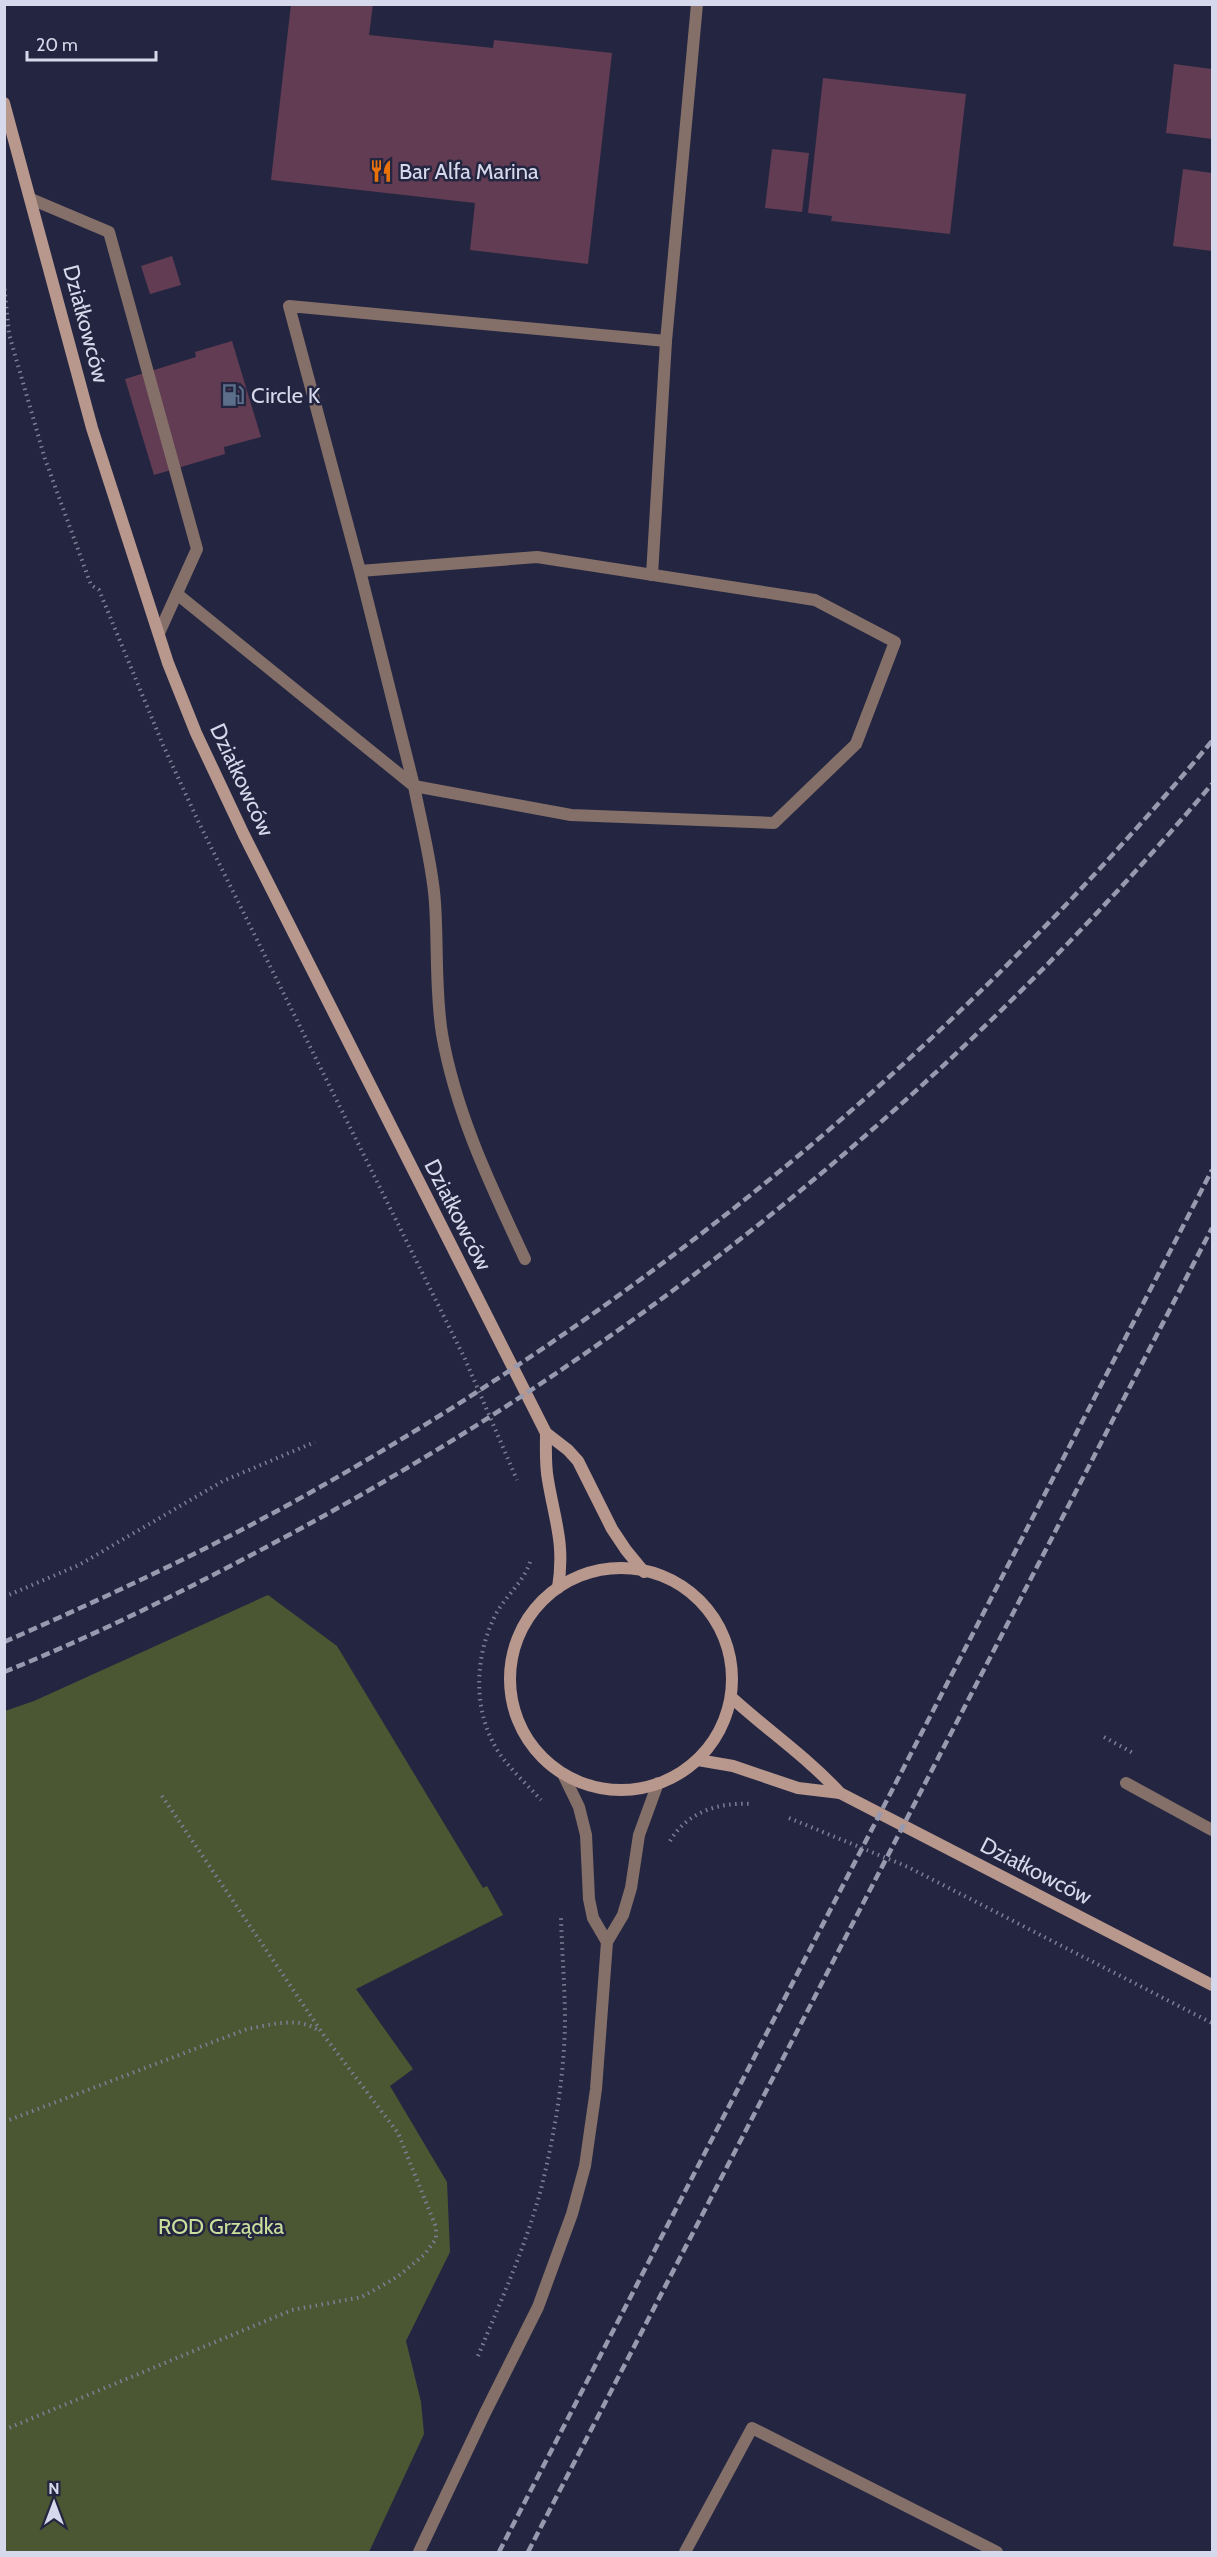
<svg xmlns="http://www.w3.org/2000/svg" width="1217" height="2557" viewBox="0 0 1217 2557" font-family="Cabin,sans-serif">
	<rect width="100%" height="100%" fill="#242641"/>
	<polygon fill="#4b5732" points="268,1595 337,1646 483,1888 487,1886 503,1915 356,1989 413,2069 390,2086 447,2182 450,2252 406,2341 421,2402 424,2434 369,2552 5,2552 5,1711 34,1701"/>
	<g fill="#613c53">
		<polygon points="291,4 373,4 369,35 493,48 494,40 612,53 588,264 470,250 475,203 271,180"/>
		<polygon points="1174,64 1212,69 1212,139 1166,133"/>
		<polygon points="823,78 966,94 950,234 831,221 832,216 808,213"/>
		<polygon points="772,149 809,153 802,212 765,208"/>
		<polygon points="1183,169 1212,173 1212,251 1173,246"/>
		<polygon points="172,256 181,285 150,294 141,266"/>
		<polygon points="232,341 261,437 224,447 225,454 154,475 125,379 196,357 195,352"/>
	</g>
	<g fill="none" stroke-linecap="round" stroke-linejoin="round">
		<g stroke="#7c7f95" stroke-width="4" stroke-dasharray="1.5 4.5" stroke-linecap="butt">
			<polyline points="4,283 9,334 45,459 91,585 99,590 163,745 199,823 465,1359 517,1480"/>
			<path d="M530,1562C524,1581 507,1595 497,1612C475,1653 472,1707 496,1748C508,1768 526,1783 541,1800"/>
			<polyline points="4,1597 79,1565 223,1481 315,1442"/>
			<polyline points="1104,1737 1135,1754"/>
			<polyline points="789,1818 908,1867 1212,2023"/>
			<path d="M670,1841C687,1812 719,1802 751,1804"/>
			<path d="M4,2122L247,2029C271,2025 300,2015 320,2032"/>
			<path d="M478,2356C501,2300 527,2244 542,2185C555,2132 564,2077 565,2023C565,1988 562,1953 561,1918"/>
			<polyline points="4,2430 292,2310 362,2297 397,2277 424,2255 436,2239 436,2227 398,2133 325,2037 160,1793"/>
		</g>
		<g stroke="#847069" stroke-width="12">
			<polyline points="31,199 109,232 197,549 159,633"/>
			<polyline points="360,571 537,557 815,600 895,642 856,744 774,823 571,815 414,786 360,571 289,306 666,341 697,4"/>
			<polyline points="652,575 666,341"/>
			<path d="M177,594L414,786C421,822 433,867 435,903C438,947 435,990 442,1034C456,1114 491,1186 525,1259"/>
			<polyline points="1126,1783 1212,1830"/>
			<polyline points="685,2552 752,2428 997,2552"/>
		</g>
		<g stroke="#847069" stroke-width="12">
			<polyline points="563,1774 579,1807 586,1835 589,1899 593,1918 607,1942"/>
			<polyline points="419,2552 484,2415 538,2307 572,2214 585,2166 596,2089 607,1942 623,1915 631,1888 639,1835 658,1783"/>
		</g>
		<g stroke="#b8978d" stroke-width="12">
			<polyline points="4,103 92,428 168,663 196,733 244,835 546,1433 568,1450 578,1461 612,1529 626,1550 644,1572"/>
			<path d="M546,1433C546,1449 545,1465 548,1480C555,1522 565,1543 558,1588"/>
			<circle cx="621" cy="1679" r="111"/>
			<path d="M731,1697C767,1730 807,1757 840,1793L1212,1985"/>
			<polyline points="698,1760 733,1766 798,1788 840,1793"/>
		</g>
		<g stroke="#9799af" stroke-width="4.5" stroke-dasharray="9 4.5" stroke-linecap="butt">
			<path d="M4,1642C109,1596 214,1547 313,1491C661,1294 956,1047 1212,741"/>
			<path d="M4,1672C101,1633 194,1586 285,1537C639,1347 953,1090 1212,784"/>
			<polyline points="499,2552 1212,1170"/>
			<polyline points="528,2552 1212,1228"/>
		</g>
	</g>
	<defs>
		<g id="restaurant-bare" transform="scale(1.8)"><path d="M-5-6h1v4h1v-4h1v4h1v-4h1v5L-1.5 .5V6h-2V.5L-5-1ZM5-6V6H3V1.5H1.5Q1.5-4 5-6Z" fill="#e8710a" stroke="#242641" stroke-width="2.5" paint-order="stroke"/></g>
		<g id="fuel-bare" transform="scale(1.8)"><path d="M-5.5-6h7V0h2V4h1.3V-2.5L3-4.5l.8-.8L6-3V5H2.5V1h-1V6h-7ZM-4.2-4.7v3.2H.2V-4.7Z" fill="#5c6f8a" stroke="#242641" stroke-width="2.5" paint-order="stroke"/></g>
	</defs>
	<g fill-rule="evenodd">
		<use href="#restaurant-bare" x="381" y="171"/>
		<use href="#fuel-bare" x="233" y="395"/>
	</g>
	<g text-anchor="middle" dominant-baseline="central" stroke-width="5" stroke-linejoin="round" paint-order="stroke">
		<g font-size="22" fill="#d6d9eb" stroke="#242641" text-anchor="start">
			<text x="399" y="171">Bar Alfa Marina</text>
			<text x="251" y="395">Circle K</text>
		</g>
		<g font-size="22" fill="#d6d9eb" stroke="#242641">
			<text transform="translate(86 324) rotate(75)">Działkowców</text>
			<text transform="translate(242 780) rotate(65)">Działkowców</text>
			<text transform="translate(458 1215) rotate(63)">Działkowców</text>
			<text transform="translate(1036 1871) rotate(27)">Działkowców</text>
		</g>
		<g font-size="22" fill="#c9e09c" stroke="#242641">
			<text x="221" y="2226">ROD Grządka</text>
		</g>
	</g>
	<rect width="1217" height="2557" fill="none" stroke="#d6d9eb" stroke-width="12"/>
	<g transform="translate(54 2503)" stroke="#242641" stroke-width="4.5" paint-order="stroke">
	<path d="M0-4.5L10 22L0 15L-10 22Z" fill="#d6d9eb"/>
	<text y="-9" font-size="16" font-weight="bold" text-anchor="middle" fill="#d6d9eb">N</text>
	</g>
	<path d="M27 51v9h129v-9" fill="none" stroke="#d6d9eb" stroke-width="3"/>
	<text x="36" y="51" font-size="18" fill="#d6d9eb" stroke="#242641" stroke-width="4.5" paint-order="stroke">20 m</text>
</svg>
